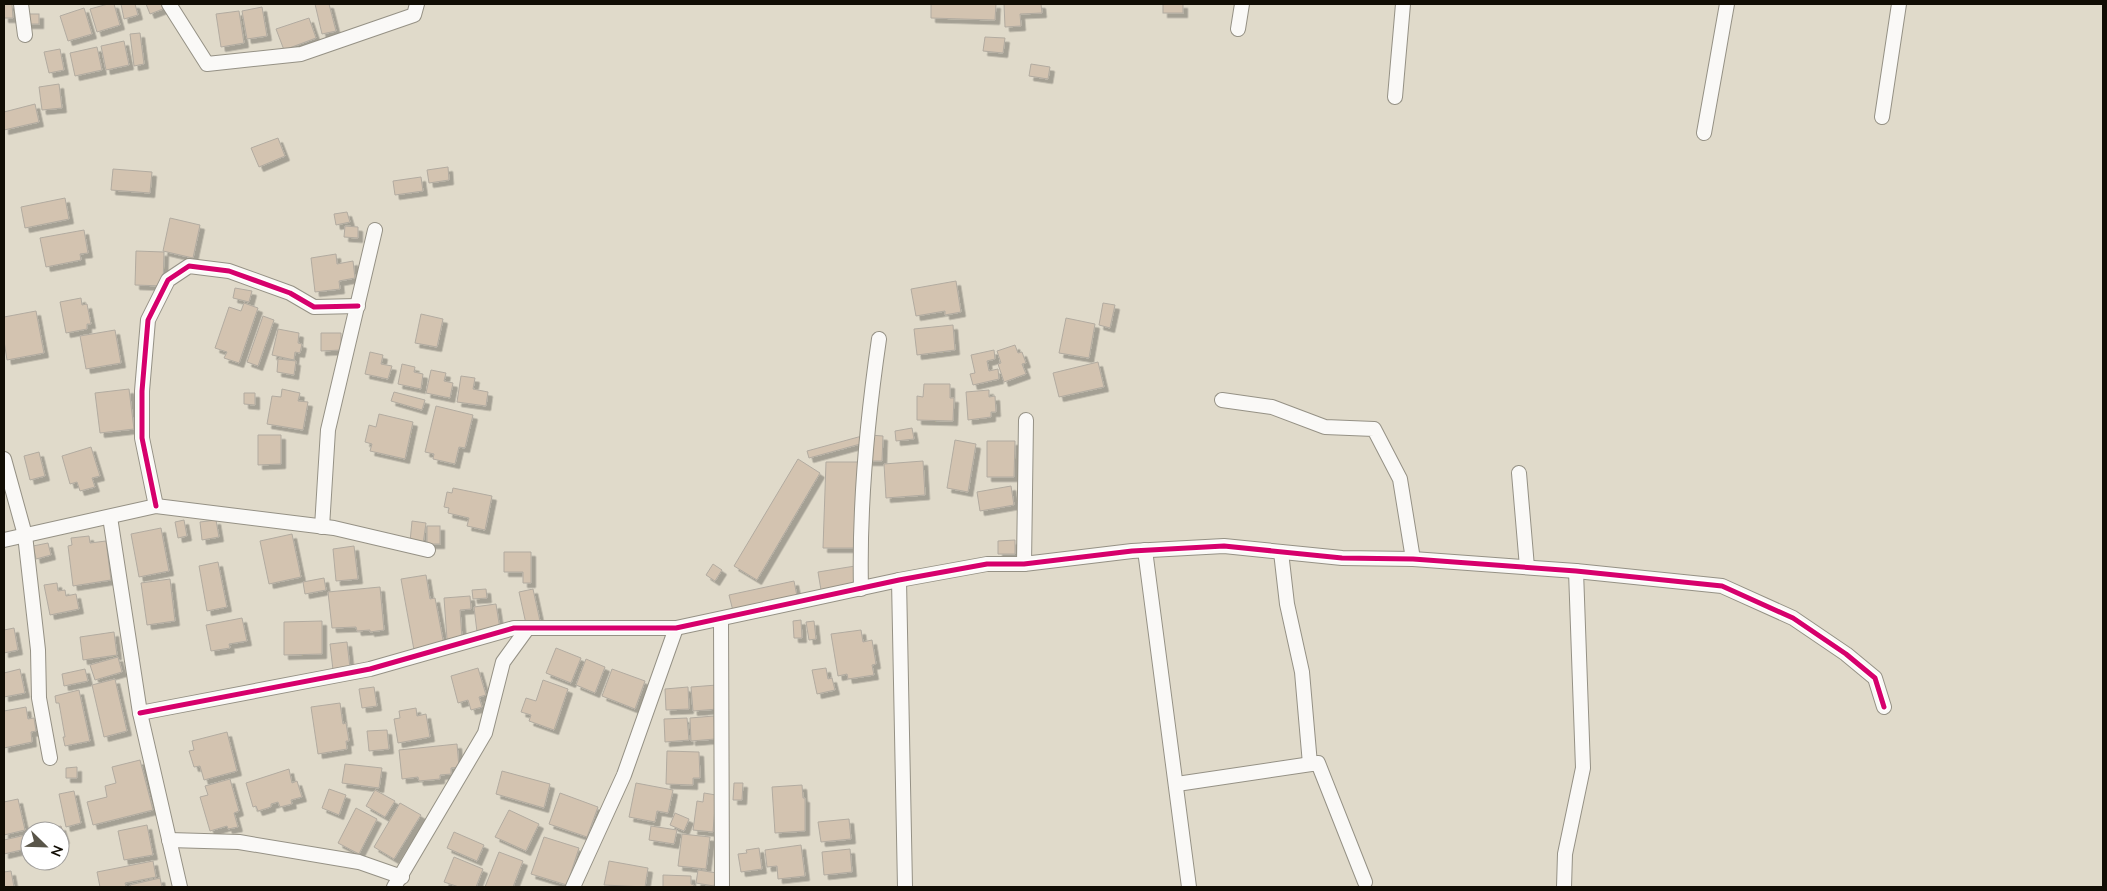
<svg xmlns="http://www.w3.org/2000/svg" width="2107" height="891" viewBox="0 0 2107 891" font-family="'Nunito Sans',sans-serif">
	<defs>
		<filter id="shadow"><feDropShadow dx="4.5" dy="4.5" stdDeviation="0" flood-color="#0004"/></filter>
	</defs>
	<rect width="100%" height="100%" fill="#e0daca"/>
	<g fill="#d3c3b0" stroke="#b2aba0" filter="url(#shadow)">
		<polygon points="4,4 12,4 13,18 4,18"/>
		<polygon points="108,4 114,4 120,25 97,32 90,9"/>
		<polygon points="121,4 135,4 138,15 124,19"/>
		<polygon points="146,4 161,4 163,9 150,14"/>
		<polygon points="315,4 329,4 336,31 322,34"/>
		<polygon points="931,4 996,4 995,20 931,18"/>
		<polygon points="1004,4 1041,4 1042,13 1020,14 1021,26 1005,27"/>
		<rect x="1163" y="4" width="20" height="9"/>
		<polygon points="262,7 267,36 247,39 242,11"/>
		<polygon points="84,8 92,34 68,41 60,16"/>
		<polygon points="239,11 244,43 221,47 216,14"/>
		<rect x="24" y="14" width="15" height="10"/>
		<polygon points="309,18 316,38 284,50 276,29"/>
		<polygon points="140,33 144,64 134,66 130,34"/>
		<polygon points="985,37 1005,38 1003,53 983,51"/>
		<polygon points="124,41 129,65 106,70 101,46"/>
		<polygon points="97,47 102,70 75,76 70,53"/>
		<polygon points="60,49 64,70 49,73 44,52"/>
		<polygon points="1031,64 1050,67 1048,79 1029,76"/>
		<polygon points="59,84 62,108 42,110 39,87"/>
		<polygon points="35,104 39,122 4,130 4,112"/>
		<polygon points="278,138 285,156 259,167 251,148"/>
		<polygon points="448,167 449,180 429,183 427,170"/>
		<polygon points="113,169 152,172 150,193 111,190"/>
		<polygon points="421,177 423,191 395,195 393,181"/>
		<polygon points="65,198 69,219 25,228 21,207"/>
		<polygon points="347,212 350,222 336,225 334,214"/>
		<polygon points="170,218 200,225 193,258 163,251"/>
		<polygon points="345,226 358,227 358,238 344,237"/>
		<polygon points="84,230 88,253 80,254 81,260 46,267 40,238"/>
		<polygon points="136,251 164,252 163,286 135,285"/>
		<polygon points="336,254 337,264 353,261 355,278 339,281 340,289 315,292 311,258"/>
		<polygon points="956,281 961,312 945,315 945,311 916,316 911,289"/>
		<polygon points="235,288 252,291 249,302 233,298"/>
		<polygon points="81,298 82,305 87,304 91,324 87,324 87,329 66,333 60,302"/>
		<polygon points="244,303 258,308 239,363 224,358 227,352 215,348 229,307 241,311"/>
		<polygon points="1103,303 1115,305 1110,328 1099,325"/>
		<polygon points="36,311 44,353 7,360 4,341 4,317"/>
		<polygon points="421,314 443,319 437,347 415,343"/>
		<polygon points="263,316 274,320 258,366 247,362"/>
		<polygon points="1066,318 1095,324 1089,358 1059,353"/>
		<polygon points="953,325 955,350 917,355 914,329"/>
		<polygon points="278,329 299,333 298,343 302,344 300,353 295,352 294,360 272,355"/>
		<polygon points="115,330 121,363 86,369 80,336"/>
		<polygon points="321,333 341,333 341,350 321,351"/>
		<polygon points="1015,345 1018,353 1022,352 1026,363 1022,364 1026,374 1004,382 998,364 1001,363 997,351"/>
		<polygon points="994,350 995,359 987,361 989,371 998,369 999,379 973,385 970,374 975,373 971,355"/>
		<polygon points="370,352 383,355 381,364 392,366 388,379 365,374"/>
		<polygon points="278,359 296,361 294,375 277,372"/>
		<polygon points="1098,362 1104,387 1059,397 1053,373"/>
		<polygon points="402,364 415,367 414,372 423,374 421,389 398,384"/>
		<polygon points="431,370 446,373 444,381 453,383 450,398 426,393"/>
		<polygon points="461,376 475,378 473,389 488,392 486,406 457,402"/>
		<polygon points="924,384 950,384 950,398 954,398 953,421 917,420 917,396 923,397"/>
		<polygon points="129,389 134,429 100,433 95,393"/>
		<polygon points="282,389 300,393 298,401 308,402 303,430 267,424 272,396 281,397"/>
		<polygon points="989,390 989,397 995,396 996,412 991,412 991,417 968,420 966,392"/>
		<polygon points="394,392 425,400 422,410 391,401"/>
		<polygon points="244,393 255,393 255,405 244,404"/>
		<polygon points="436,406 473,415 465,448 459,447 455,464 433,459 434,454 425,452"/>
		<polygon points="379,414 413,422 405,459 370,451 372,444 365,442 369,425 376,427"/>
		<polygon points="912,428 914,439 896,441 895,431"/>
		<polygon points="258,435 281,435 281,464 258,465"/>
		<polygon points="870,435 883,436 882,461 868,461"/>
		<polygon points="862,436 864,443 809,458 807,451"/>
		<polygon points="955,440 976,444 968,492 947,488"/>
		<polygon points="987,441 1015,441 1014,477 987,477"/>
		<polygon points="91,447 100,476 92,478 95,487 80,491 77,482 70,484 62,456"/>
		<polygon points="39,452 45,476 30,480 24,456"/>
		<polygon points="798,459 820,473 757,580 734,566"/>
		<polygon points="923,461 925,495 886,498 884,464"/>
		<polygon points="826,462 860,462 858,548 823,548"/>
		<polygon points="1011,486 1014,505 980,511 977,492"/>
		<polygon points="453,488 492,496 485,530 467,526 469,518 448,513 449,508 444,507 447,492 452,493"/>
		<polygon points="184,520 187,536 178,538 175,522"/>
		<polygon points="216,520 219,537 202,540 200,522"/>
		<polygon points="412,521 426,523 423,544 410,542"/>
		<rect x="427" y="526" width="13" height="18"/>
		<polygon points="161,528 169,571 139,577 131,534"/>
		<polygon points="292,534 301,577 269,584 260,541"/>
		<polygon points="89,536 90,543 106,541 111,580 73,586 68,546 72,545 71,538"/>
		<polygon points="1015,540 1015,554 998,554 998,541"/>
		<polygon points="48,543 51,555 36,559 33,546"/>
		<polygon points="354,546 358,579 336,581 333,549"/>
		<polygon points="504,552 531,552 531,583 523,583 523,572 504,572"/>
		<polygon points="218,562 227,607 207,611 199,566"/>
		<polygon points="713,564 722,570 715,581 706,575"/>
		<polygon points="855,566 857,584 821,590 818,572"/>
		<polygon points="426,575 430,599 435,598 444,645 414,650 401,579"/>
		<polygon points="324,578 326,590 305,594 303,582"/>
		<polygon points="170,579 175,621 147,625 141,583"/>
		<polygon points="794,581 797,596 733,611 729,595"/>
		<polygon points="57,583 58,591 65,590 66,596 76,594 79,609 50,615 44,585"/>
		<polygon points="380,587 384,630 370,632 370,630 357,631 356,627 332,628 328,592"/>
		<polygon points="486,589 487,598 473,599 472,590"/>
		<polygon points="533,589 540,621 526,624 519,592"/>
		<polygon points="470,596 471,609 460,610 462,638 447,639 444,598"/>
		<polygon points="496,604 500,629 477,632 474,607"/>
		<polygon points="242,618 247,641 229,644 230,648 211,651 206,625"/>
		<polygon points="801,620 802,638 794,638 793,621"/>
		<polygon points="322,621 322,654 284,655 284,622"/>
		<polygon points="814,621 816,639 809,640 806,622"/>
		<polygon points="14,628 18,650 4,653 4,630"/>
		<polygon points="861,630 863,642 872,640 876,664 872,665 874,675 848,679 847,674 838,676 831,634"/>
		<polygon points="114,632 117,655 83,660 80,637"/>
		<polygon points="347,642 350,668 333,670 330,644"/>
		<polygon points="556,648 581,658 571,683 546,673"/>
		<polygon points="118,657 122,672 95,680 90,665"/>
		<polygon points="586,659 605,667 595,693 576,685"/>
		<polygon points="478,668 486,695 479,697 482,707 471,710 468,700 458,703 451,676"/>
		<polygon points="826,668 828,679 832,678 835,690 817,694 812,670"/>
		<polygon points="20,669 25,693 4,697 4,673"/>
		<polygon points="85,669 88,681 64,686 62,674"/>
		<polygon points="612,669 645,681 635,709 602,696"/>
		<polygon points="115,679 127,731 104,737 92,685"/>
		<polygon points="543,680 568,689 554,730 529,721 531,715 521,712 526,698 536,701"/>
		<polygon points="717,685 718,709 693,711 691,687"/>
		<polygon points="374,687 377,706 362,708 359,689"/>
		<polygon points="688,687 689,709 666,710 665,689"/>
		<polygon points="79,690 90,741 65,746 63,737 65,737 59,703 56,703 55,696"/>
		<polygon points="340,703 343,724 346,723 349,741 346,741 347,749 318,754 311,707"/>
		<polygon points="26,707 28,719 34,718 36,731 31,732 32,742 4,748 4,711"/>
		<polygon points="416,708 417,716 426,714 430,737 398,743 394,719 400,718 399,711"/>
		<polygon points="714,716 715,739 691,741 690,718"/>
		<polygon points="687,718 689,740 665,742 664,719"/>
		<polygon points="387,730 389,749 369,751 367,731"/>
		<polygon points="227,732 237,771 204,780 200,766 194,767 189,751 194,750 192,741"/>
		<polygon points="457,744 459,767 451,768 451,774 440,775 440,779 419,781 418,777 402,779 399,750"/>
		<polygon points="667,751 699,752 700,778 693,778 693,785 666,784"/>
		<polygon points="140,760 153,810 93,825 87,802 107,797 105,786 116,783 112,767"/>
		<polygon points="345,764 382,768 379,788 342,783"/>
		<polygon points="77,767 77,778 66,778 66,768"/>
		<polygon points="289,769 292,783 297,781 302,797 291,800 292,804 280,807 278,802 271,804 271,807 258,811 256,806 253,807 246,783"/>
		<polygon points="502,771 550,784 544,808 496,794"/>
		<polygon points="230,779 239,811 234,813 238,827 228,829 227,826 210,831 200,797 208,795 205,786"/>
		<polygon points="636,783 673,790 668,813 657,811 655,822 629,817"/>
		<polygon points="734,783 743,783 742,800 733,800"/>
		<polygon points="802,785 803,798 805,798 805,831 775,833 772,787"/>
		<polygon points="329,789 346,795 339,815 322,808"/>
		<polygon points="375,790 395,801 385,817 366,806"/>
		<polygon points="74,791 81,823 66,827 59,794"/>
		<polygon points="560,793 598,807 587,837 549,824"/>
		<polygon points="704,793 716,795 713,832 693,830 697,801 703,802"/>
		<polygon points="18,799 25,830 4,835 4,802"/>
		<polygon points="400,803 421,815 394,859 374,847"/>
		<polygon points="356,808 377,819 359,854 338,843"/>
		<polygon points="509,810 539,824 526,851 495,837"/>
		<polygon points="675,813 689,819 684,831 670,825"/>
		<polygon points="849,819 851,839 821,842 818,822"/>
		<polygon points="147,825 153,855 124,860 118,831"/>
		<polygon points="61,826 65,839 60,841 60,831 41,831"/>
		<polygon points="651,826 677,830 674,844 649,840"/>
		<polygon points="454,832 484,845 477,861 447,848"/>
		<polygon points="30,834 30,848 4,854 4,840"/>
		<polygon points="682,834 710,837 706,869 678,866"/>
		<polygon points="544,837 579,848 567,885 531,874"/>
		<polygon points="801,845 805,876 778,879 777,866 767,867 765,850"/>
		<polygon points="759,848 762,869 741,872 738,854 747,853 746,850"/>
		<polygon points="850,849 852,872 824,875 822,852"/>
		<polygon points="499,852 523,861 513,887 485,887"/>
		<polygon points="454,857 483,869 476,887 459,887 444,882"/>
		<polygon points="153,861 156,877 125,883 126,887 100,887 97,872"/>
		<polygon points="609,861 648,868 645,887 604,885"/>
		<polygon points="698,870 717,873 714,886 696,883"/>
		<polygon points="11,871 14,887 4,887 4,872"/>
		<polygon points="663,875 691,876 691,884 694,885 694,887 663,887"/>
		<polygon points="160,878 162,887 131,887 130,885"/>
	</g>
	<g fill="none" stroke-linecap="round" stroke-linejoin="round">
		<g stroke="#959185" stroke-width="16">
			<g id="street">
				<polyline points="21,4 25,35"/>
				<polyline points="169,4 207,64 301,54 414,15 417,4"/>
				<polyline points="1238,29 1242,4"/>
				<polyline points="1395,97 1403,4"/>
				<polyline points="1882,117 1899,4"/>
				<polyline points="1704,133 1727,4"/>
				<polyline points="1222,400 1272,407 1325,427 1374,429 1400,479 1413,559"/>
				<polyline points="4,459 25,535 38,650 39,698 50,758"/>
				<polyline points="1519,473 1527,567"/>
				<polyline points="156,506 142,438 142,391 148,320 168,280 189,266 229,271 290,293 314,307 358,306"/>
				<polyline points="110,517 140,713 180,887"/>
				<polyline points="322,527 328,430 375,230"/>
				<polyline points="4,540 156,506 334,528 428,550"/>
				<polyline points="1145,550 1189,887"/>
				<polyline points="1281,552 1287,604 1302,672 1310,764"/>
				<polyline points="1024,564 1026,420"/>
				<polyline points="899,580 905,887"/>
				<path d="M861,589C859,505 867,421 879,339"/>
				<polyline points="721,619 722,887"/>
				<polyline points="140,713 370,669 514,628 676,628 899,580 987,564 1024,564 1132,551 1224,546 1342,558 1413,559 1576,571 1722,586 1793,618 1846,654 1875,678 1884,707"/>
				<polyline points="1177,784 1318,763 1365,882"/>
				<polyline points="169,840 239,842 359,862 402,877"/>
				<polyline points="394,887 485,733 503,662 527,629"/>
				<polyline points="573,887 624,775 676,628"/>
				<polyline points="1564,887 1565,854 1583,768 1576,571"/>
			</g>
		</g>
		<use href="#street" stroke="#faf9f7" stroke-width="14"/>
		<g stroke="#fff" stroke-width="8">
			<g id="cycleway">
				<polyline points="156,506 142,438 142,391 148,320 168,280 189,266 229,271 290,293 314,307 358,306"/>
				<polyline points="140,713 370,669 514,628 676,628 899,580 987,564 1024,564 1132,551 1224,546 1342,558 1413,559 1576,571 1722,586 1793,618 1846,654 1875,678 1884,707"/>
			</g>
		</g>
		<use href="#cycleway" stroke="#d6006c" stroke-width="5"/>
	</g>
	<rect width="2107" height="891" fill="none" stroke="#110d04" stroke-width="10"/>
	<g transform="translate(45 846) rotate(113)"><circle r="24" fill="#ffffff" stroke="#a09e9b"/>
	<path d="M0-4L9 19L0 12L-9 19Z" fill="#595549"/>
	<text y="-8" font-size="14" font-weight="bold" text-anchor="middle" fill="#110d04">N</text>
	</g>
</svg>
